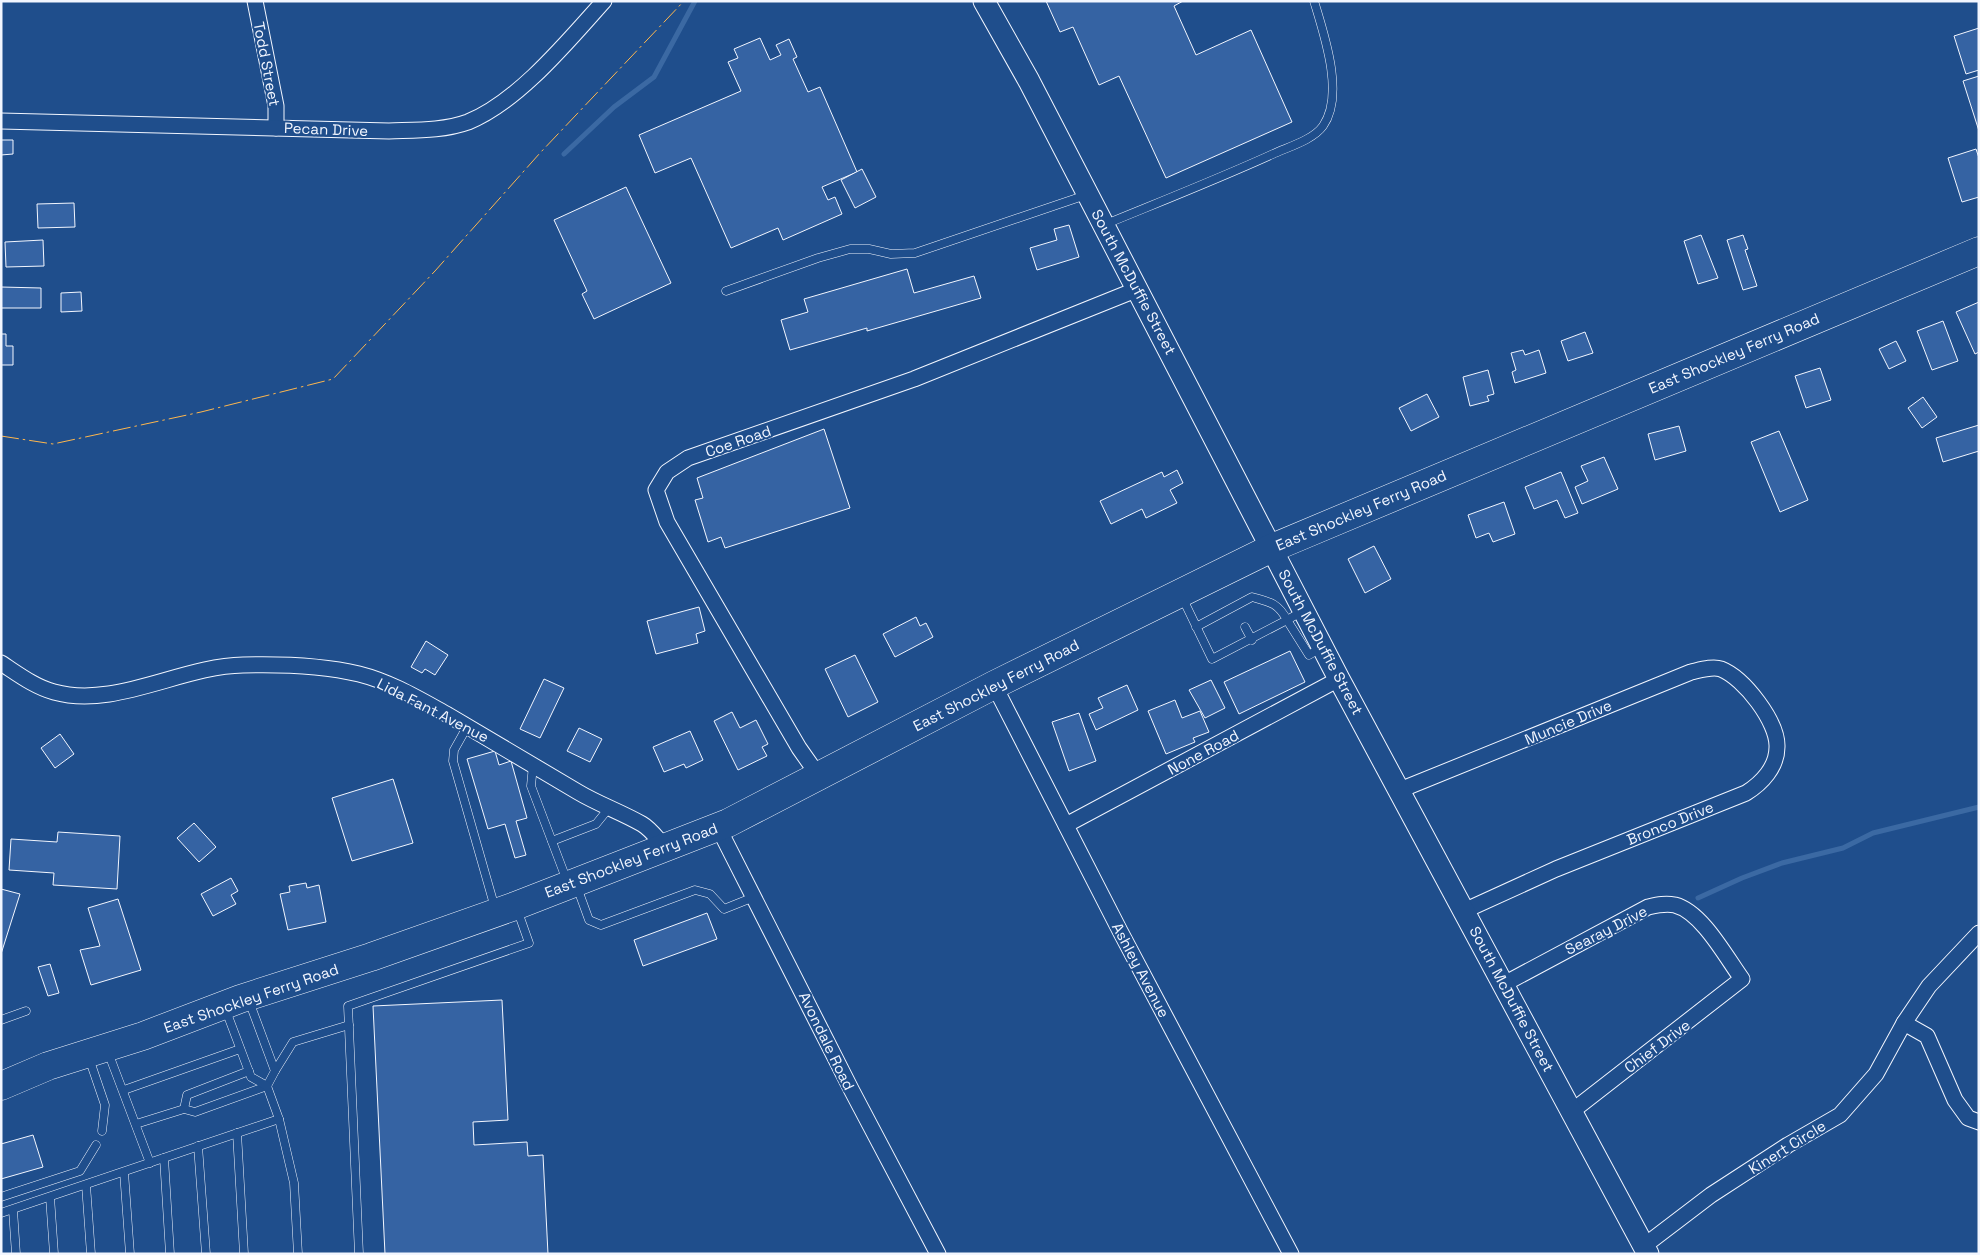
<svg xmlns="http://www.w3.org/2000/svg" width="1980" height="1255" viewBox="0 0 1980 1255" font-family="'Space Grotesk',sans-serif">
	<rect width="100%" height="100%" fill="#1f4e8c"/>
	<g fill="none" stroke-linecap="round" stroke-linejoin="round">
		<g stroke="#3b69a3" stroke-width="5">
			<polyline points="564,154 614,107 654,77 695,1"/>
			<polyline points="1698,898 1742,878 1782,863 1843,848 1873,833 1979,807"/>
		</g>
	</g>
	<g fill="#3563a3" stroke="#f2f6ff">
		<polygon points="1046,1 1183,1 1174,6 1196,55 1251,30 1292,122 1166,178 1119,76 1099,85 1073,27 1060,32"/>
		<polygon points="1979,28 1979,70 1966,74 1954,36"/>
		<polygon points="760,38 770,60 781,55 776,45 789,39 797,57 793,59 808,92 820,87 857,172 822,187 828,200 835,197 842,214 783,240 778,228 731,248 691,158 655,173 639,135 741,91 728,62 738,58 734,49"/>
		<polygon points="1979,76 1979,131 1963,81"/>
		<polygon points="1,140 13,140 13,154 1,155"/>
		<polygon points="1976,149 1979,158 1979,197 1962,202 1948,158"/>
		<polygon points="862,169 876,197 855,208 841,180"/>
		<polygon points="626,187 671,283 594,319 582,294 587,291 554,220"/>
		<polygon points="74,203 75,227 38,228 37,204"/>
		<polygon points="1069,225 1079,257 1037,270 1030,248 1057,240 1054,229"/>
		<polygon points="1701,235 1718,278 1698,284 1684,241"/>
		<polygon points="1743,235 1748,249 1745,250 1757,286 1743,290 1727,240"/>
		<polygon points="43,240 44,266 6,267 5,242"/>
		<polygon points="907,269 914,293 974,276 981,298 867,331 867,328 790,350 781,320 808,312 804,299"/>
		<polygon points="1,287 41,288 41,308 1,308"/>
		<polygon points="81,292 82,311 61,312 61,293"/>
		<polygon points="1979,302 1979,352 1975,354 1956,312"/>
		<polygon points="1943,321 1958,361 1932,370 1917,331"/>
		<polygon points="1585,332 1593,353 1568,361 1561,341"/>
		<polygon points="1,334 6,334 6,346 13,346 13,365 1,365"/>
		<polygon points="1896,341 1906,361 1889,369 1879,349"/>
		<polygon points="1523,350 1525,355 1539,350 1546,373 1515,383 1512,372 1516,370 1511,353"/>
		<polygon points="1820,368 1831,400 1806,408 1795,376"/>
		<polygon points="1488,370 1494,394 1487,396 1489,401 1470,406 1463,377"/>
		<polygon points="1427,394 1439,417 1411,431 1399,408"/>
		<polygon points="1923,397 1937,417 1922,428 1908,408"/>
		<polygon points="1979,425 1979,451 1943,462 1936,438"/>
		<polygon points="1679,426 1686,451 1655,460 1648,434"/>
		<polygon points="824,429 850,508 725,548 721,537 708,542 695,500 703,498 697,478"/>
		<polygon points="1779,431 1808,500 1780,512 1751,442"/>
		<polygon points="1604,457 1618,489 1582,504 1575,487 1588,481 1581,466"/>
		<polygon points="1177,470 1183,483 1170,490 1177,503 1146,518 1142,509 1111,524 1100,501 1162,472 1164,477"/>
		<polygon points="1561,472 1578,513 1565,518 1557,500 1534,509 1525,487"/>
		<polygon points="1504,502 1515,534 1493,542 1489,533 1476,538 1468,515"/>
		<polygon points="1374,546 1391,579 1365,593 1348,559"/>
		<polygon points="699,607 705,631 696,634 698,643 656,654 647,621"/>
		<polygon points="916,617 920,626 926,623 933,637 895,657 883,634"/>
		<polygon points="426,641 448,655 435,675 425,669 422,673 411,667"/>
		<polygon points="1290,651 1305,682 1239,714 1224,682"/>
		<polygon points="855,655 878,702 848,717 825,669"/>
		<polygon points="544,679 564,688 540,738 520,729"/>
		<polygon points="1211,680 1225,708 1205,718 1189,690"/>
		<polygon points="1127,685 1138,710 1096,730 1089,714 1103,708 1098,698"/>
		<polygon points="1175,700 1182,718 1200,711 1209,732 1193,738 1195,742 1166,754 1148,711"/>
		<polygon points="732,712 740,728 756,720 768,744 762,747 767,756 738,770 714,721"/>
		<polygon points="1079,713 1096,761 1069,771 1052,722"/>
		<polygon points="579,728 602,739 590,762 567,751"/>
		<polygon points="690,731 703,760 686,768 684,764 664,772 653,747"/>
		<polygon points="60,734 74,754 55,768 41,748"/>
		<polygon points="495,751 499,765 511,761 527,818 516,821 526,855 515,858 505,824 488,829 467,759"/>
		<polygon points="393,779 413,843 352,861 332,798"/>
		<polygon points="194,823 216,847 199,862 177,838"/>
		<polygon points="58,832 120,836 117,889 53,885 54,873 9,870 11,839 57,842"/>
		<polygon points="231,878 238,891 231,895 236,904 213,916 201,894"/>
		<polygon points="306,883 307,888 319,885 326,922 288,930 280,894 290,892 289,886"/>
		<polygon points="1,889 20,894 1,954"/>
		<polygon points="118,899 141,970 91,985 80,950 100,946 88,908"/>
		<polygon points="707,913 717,939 643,966 634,940"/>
		<polygon points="50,964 59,993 48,996 38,967"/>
		<polygon points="502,1000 508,1120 473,1122 474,1145 527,1142 528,1156 543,1155 548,1254 385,1254 373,1006"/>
		<polygon points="33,1135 43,1167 1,1179 1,1144"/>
	</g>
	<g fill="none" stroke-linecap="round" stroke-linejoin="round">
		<g stroke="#f2f6ff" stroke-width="9">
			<g id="lane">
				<path d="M1106,224C1162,201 1218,179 1273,154C1288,147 1313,140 1323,126C1345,95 1324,34 1314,1"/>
				<polyline points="726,291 818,258 850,249 869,249 891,254 915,253 1086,195"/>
				<path d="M1182,597L1212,659L1287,620C1278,603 1270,602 1252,597L1196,627"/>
				<polyline points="1303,611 1287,620 1309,655 1322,647"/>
				<polyline points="1245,627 1252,640"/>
				<polyline points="467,727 454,750 453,761 495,908"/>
				<polyline points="533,765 531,786 567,881"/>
				<polyline points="552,841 596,824 609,808"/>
				<polyline points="577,887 589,920 601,925 695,890 710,894 724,909 754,897"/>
				<polyline points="1,1020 26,1011"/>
				<polyline points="108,1052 150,1163"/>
				<polyline points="89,1058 105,1105 102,1131"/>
				<polyline points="275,1071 293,1042 349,1025"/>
				<polyline points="124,1090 240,1049"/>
				<polyline points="184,1109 187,1095 249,1071"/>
				<polyline points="279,1119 294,1183 298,1254"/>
				<polyline points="136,1124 184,1109 195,1112 267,1086 275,1071 249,1001"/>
				<polyline points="237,1133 244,1254"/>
				<polyline points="198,1146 206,1254"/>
				<polyline points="164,1158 170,1254"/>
				<polyline points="124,1172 130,1254"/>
				<polyline points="86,1185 91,1254"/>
				<polyline points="1,1197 80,1171 96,1145"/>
				<polyline points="50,1197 54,1254"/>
				<polyline points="13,1210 16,1254"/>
				<polyline points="1,1213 279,1119 267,1086 251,1077 225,1008"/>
				<polyline points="359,1254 348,1006 529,943 517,909"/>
			</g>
		</g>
		<g stroke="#f2f6ff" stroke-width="17">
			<g id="street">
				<polyline points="255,1 276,106 276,128"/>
				<path d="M1,121L389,131C415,130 443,131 468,122C518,102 568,41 604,1"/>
				<path d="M1,663C18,674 35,687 54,692C115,709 181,666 243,665C281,664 321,665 359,674C391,682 419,699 448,715C491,740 534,766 578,792C598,804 621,812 642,824C651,829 659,841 666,848"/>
				<polyline points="994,685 1120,931 1291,1254"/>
				<polyline points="818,775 799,748 667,522 656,490 667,472 688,458 914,379 1138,289"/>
				<path d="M1400,790L1691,672C1700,670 1713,666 1721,669C1744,678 1778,722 1777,747C1777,767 1762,783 1746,793L1556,869L1466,910"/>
				<polyline points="1066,825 1339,679"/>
				<polyline points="718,827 852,1091 938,1254"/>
				<polyline points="1979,933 1929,986 1904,1023 1927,1036 1955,1100 1968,1118 1979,1122"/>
				<path d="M1504,984L1648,907C1657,905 1665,903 1675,905C1702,912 1726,957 1742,979L1571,1112"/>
				<polyline points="1644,1246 1711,1195 1788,1145 1840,1115 1876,1074 1904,1023"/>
			</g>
		</g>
		<g stroke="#f2f6ff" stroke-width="23">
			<polyline id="secondary" points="984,1 1029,81 1339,679 1648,1254"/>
		</g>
		<g stroke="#f2f6ff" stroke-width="29">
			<polyline id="highway" points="1,1086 48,1066 143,1036 240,999 371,957 515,906 728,823 994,685 1272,548 1979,251"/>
		</g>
		<use href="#lane" stroke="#1f4e8c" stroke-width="8"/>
		<use href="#street" stroke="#1f4e8c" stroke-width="15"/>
		<use href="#secondary" stroke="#1f4e8c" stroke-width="21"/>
		<use href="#highway" stroke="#1f4e8c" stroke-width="28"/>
		<polyline stroke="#ffb74d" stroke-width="1" stroke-dasharray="18 4 2.5 4" stroke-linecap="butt" points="1,436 53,444 201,412 333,379 435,271 540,153 684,1"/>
	</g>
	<g text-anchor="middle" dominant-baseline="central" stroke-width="4" stroke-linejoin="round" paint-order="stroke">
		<g font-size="15" fill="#f2f6ff" stroke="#1f4e8c">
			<text transform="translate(267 64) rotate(79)">Todd Street</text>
			<text transform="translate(326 129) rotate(2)">Pecan Drive</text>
			<text transform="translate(1134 282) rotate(62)">South McDuffie Street</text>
			<text transform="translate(1734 353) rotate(-23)">East Shockley Ferry Road</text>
			<text transform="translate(738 441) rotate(-19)">Coe Road</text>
			<text transform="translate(1361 510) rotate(-23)">East Shockley Ferry Road</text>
			<text transform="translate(1321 642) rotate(62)">South McDuffie Street</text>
			<text transform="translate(996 685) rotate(-27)">East Shockley Ferry Road</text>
			<text transform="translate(433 710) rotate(27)">Lida Fant Avenue</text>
			<text transform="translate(1568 722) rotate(-23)">Muncie Drive</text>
			<text transform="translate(1203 752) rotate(-28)">None Road</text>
			<text transform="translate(1670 823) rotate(-22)">Bronco Drive</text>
			<text transform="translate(631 860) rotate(-21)">East Shockley Ferry Road</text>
			<text transform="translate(1606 930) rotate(-27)">Searay Drive</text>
			<text transform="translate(1141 970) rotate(62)">Ashley Avenue</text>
			<text transform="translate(251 998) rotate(-19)">East Shockley Ferry Road</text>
			<text transform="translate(1512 999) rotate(62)">South McDuffie Street</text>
			<text transform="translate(827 1041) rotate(64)">Avondale Road</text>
			<text transform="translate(1657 1046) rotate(-37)">Chief Drive</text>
			<text transform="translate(1787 1147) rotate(-32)">Kinert Circle</text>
		</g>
	</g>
	<rect width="1980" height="1255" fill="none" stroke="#f2f6ff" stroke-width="5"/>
</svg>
